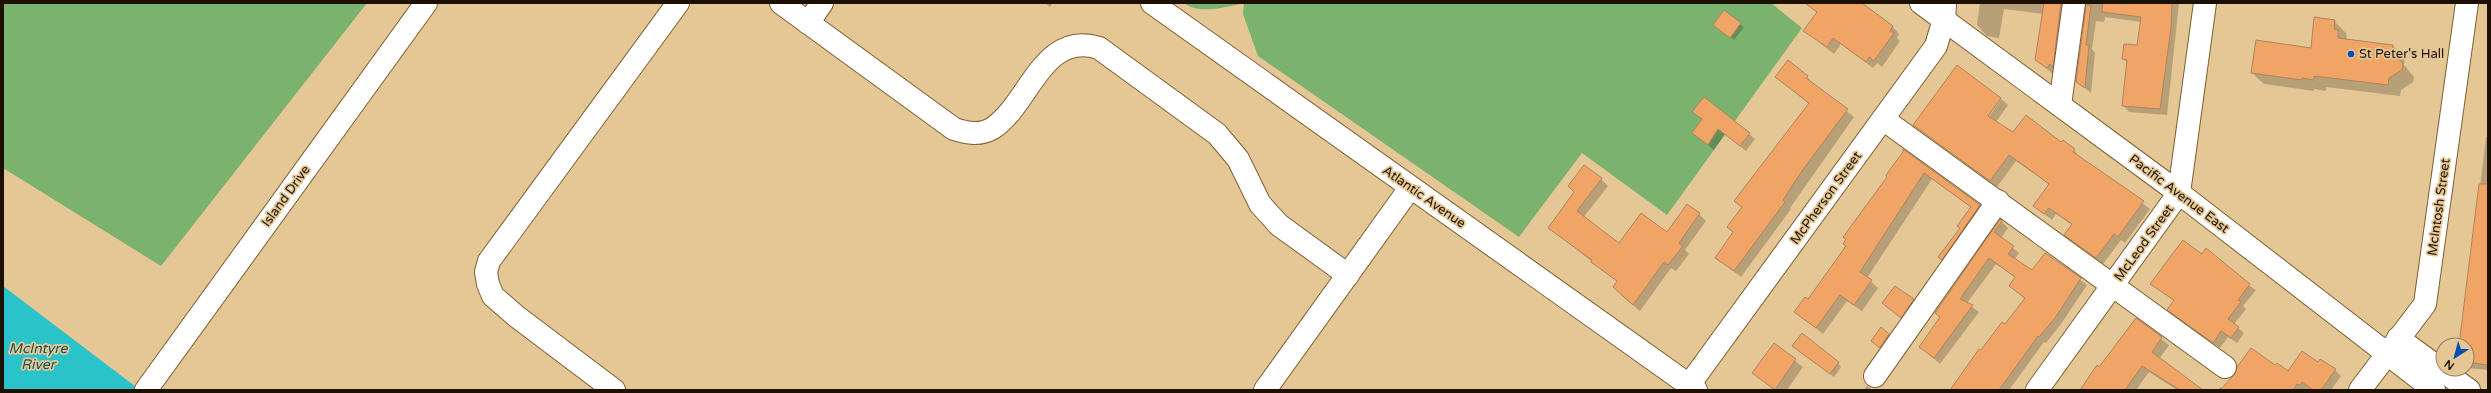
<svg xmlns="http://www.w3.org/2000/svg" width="2491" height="393" viewBox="0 0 2491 393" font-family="'Varela Round',sans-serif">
	<rect width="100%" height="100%" fill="#e5c796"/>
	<g fill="#7bb26e">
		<polygon points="3,3 367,3 161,266 3,168"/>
		<path d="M1184,3H1771L1802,28L1667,215L1582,153L1519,237L1258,56L1243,14L1244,3C1227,7 1198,15 1184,3Z"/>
	</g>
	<polygon fill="#2ac3ca" points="3,286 140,390 3,390"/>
	<g fill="#0003">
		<polygon points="1045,3 1053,3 1050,7"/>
		<polygon points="1804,3 1860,3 1893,27 1899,34 1897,38 1900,41 1882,67 1877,63 1873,68 1841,44 1834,54 1805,31 1818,13"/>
		<polygon points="1980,3 2063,3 2069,9 2054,75 2037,60 2044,14 2004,9 1999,38 1987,36 1977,25"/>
		<polygon points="2087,3 2179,3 2167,115 2129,112 2123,105 2128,63 2123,59 2137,46 2141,22 2105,17 2104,22 2096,21 2092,49 2095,53 2091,93 2077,82"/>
		<polygon points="2334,21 2346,33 2347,40 2393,46 2405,58 2404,65 2414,77 2413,82 2401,90 2400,96 2326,87 2326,91 2314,89 2314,91 2264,84 2252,73 2312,49"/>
		<polygon points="1740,24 1744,27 1734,40 1718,28"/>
		<polygon points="1807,76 1813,85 1854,117 1790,208 1791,209 1741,277 1716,258 1734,233 1742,208 1735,201 1809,104 1776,77"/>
		<polygon points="2001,99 2008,105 1996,122 2013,133 2062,144 2074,150 2080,158 2150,209 2125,243 2121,240 2103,264 2066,235 2072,225 2056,214 2052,220 2034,206 2050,185 2016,161 1997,187 1914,125 1986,121"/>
		<polygon points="1693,112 1749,134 1755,139 1746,151 1725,134 1714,150 1693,133 1702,120"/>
		<polygon points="2486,137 2488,137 2488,370 2467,368 2467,345 2456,345 2456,340 2460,341 2464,322"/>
		<polygon points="1904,152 1986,212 1946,264 1939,257 1961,228 1972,208 1932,179 1867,278 1878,288 1862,311 1847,301 1823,334 1795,312 1808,300 1846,246"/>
		<polygon points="1601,179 1608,186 1583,218 1619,245 1667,234 1699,214 1706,221 1685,250 1689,254 1676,271 1671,268 1640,311 1622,296 1618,282 1549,228"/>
		<polygon points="2001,221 2008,228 2001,238 2019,253 2014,260 2032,272 2045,254 2087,285 2061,324 2046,343 2044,342 2009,390 1953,390 2025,299 2010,286 2016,278 1996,264 1967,303 1979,312 1940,364 1920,347 1941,318 1936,313"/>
		<polygon points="2202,255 2256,290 2243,306 2246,309 2234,324 2244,333 2237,343 2228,337 2220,348 2175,316 2169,310 2174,301 2151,284"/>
		<polygon points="1913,300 1916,304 1905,320 1883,303"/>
		<polygon points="2136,319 2169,345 2159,359 2202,390 2177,390 2149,372 2136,390 2081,390"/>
		<polygon points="1881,329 1892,338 1883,351 1875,344"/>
		<polygon points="1774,344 1803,367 1787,390 1774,390 1753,373"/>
		<polygon points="1793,346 1838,363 1841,367 1834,377"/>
		<polygon points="2318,364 2335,370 2341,376 2331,390 2218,390 2220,387 2222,389 2275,366 2288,372"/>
		<polygon points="1867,386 1872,390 1864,390"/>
	</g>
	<g fill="#f0a566" stroke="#b08461">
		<polygon points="1805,3 1862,3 1893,26 1890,31 1894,33 1874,61 1869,57 1866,62 1833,38 1827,47 1803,31 1817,12"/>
		<polygon points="2044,3 2061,3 2053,67 2050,64 2047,68 2035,60"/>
		<polygon points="2103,3 2172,3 2171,28 2160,109 2122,106 2127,60 2122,59 2124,44 2137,45 2141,17 2102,12"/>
		<polygon points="2086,5 2091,5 2086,45 2089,45 2085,88 2076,82"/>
		<polygon points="1724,10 1741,23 1730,38 1713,25"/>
		<polygon points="2314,17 2335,20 2334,29 2338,30 2338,38 2393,45 2392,58 2399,59 2403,64 2402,70 2389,78 2388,85 2314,76 2314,80 2302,78 2302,80 2251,73 2256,40 2311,48"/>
		<polygon points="1788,60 1808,76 1806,78 1848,109 1802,171 1783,200 1785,202 1734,271 1715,258 1733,232 1727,227 1742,207 1734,201 1809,103 1775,77"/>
		<polygon points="1957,65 2001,98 1988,116 2013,132 2026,115 2061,142 2063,140 2075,149 2073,152 2144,201 2118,237 2114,234 2096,258 2064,235 2072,224 2049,208 2044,214 2033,206 2049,184 2026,167 2009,155 1990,181 1913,125"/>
		<polygon points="1704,97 1750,133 1740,146 1718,129 1708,145 1692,133 1702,119 1692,112"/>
		<polygon points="1903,149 1980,205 1942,260 1938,257 1960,228 1957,226 1971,207 1924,173 1860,272 1872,280 1854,305 1840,295 1816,328 1794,312 1805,297 1808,299 1846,246 1843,244 1846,239 1843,237 1887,177 1886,175 1903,152"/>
		<polygon points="1584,165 1602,178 1577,211 1619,243 1641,213 1667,232 1687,204 1700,213 1679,243 1683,246 1668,265 1664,262 1633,305 1613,287 1617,281 1591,262 1592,260 1548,228 1574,192 1568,186"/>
		<polygon points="2479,184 2488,184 2488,365 2467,362 2467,345 2459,345"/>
		<polygon points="2000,219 2002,221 1994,232 2014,246 2008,254 2032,270 2045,253 2081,278 2055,318 2039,337 2038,336 1999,390 1950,390 1979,349 1981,350 2002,322 2005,324 2025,298 2009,286 2015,277 1989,258 1960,299 1973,305 1934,358 1919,347 1940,317 1935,313"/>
		<polygon points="2183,240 2202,254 2206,248 2250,284 2238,300 2241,302 2228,319 2239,327 2231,338 2221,331 2213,343 2167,310 2174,300 2150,284"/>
		<polygon points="1895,286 1914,299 1901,318 1882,303"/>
		<polygon points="2136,318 2162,337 2152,352 2203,390 2180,390 2142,366 2125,390 2080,390 2097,365 2099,367"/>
		<polygon points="1881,327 1889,334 1880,348 1871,341"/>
		<polygon points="1802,333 1839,362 1830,374 1792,346"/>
		<polygon points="1774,343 1796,359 1775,390 1752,373"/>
		<polygon points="2251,348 2275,365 2277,363 2288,371 2302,351 2318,362 2320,359 2336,369 2321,390 2313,390 2302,382 2300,385 2297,384 2293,390 2220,390 2235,374 2237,367"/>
	</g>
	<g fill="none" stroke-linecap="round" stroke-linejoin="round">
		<g stroke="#7c6132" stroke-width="24">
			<g id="minor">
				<path d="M781,3L954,129C967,133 980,136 993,128C1030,103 1043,30 1099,48L1217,134L1238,159L1260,204L1279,225L1348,275"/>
				<polyline points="1152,3 1696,390"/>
				<polyline points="1921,3 2179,193 2434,390"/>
				<polyline points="808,23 822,3"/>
				<polyline points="2060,105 2074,3"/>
				<polyline points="1883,119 2225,367"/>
				<polyline points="2398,338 2469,390"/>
				<polyline points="1875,376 1998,201"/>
				<polyline points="1689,385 1936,46 1944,19 1945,5"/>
				<polyline points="146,390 426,3"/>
				<polyline points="614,390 516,316 493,296 488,284 486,272 489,261 678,3"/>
				<polyline points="1265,390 1410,188"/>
				<polyline points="2037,390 2179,193 2205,3"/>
				<polyline points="2360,390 2425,304 2467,3"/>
			</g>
		</g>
		<use href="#minor" stroke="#fff" stroke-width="22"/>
	</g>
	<circle fill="#014db7" stroke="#e5c796" stroke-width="1.5" cx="2351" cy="54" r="4"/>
	<g text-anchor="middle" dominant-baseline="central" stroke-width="3.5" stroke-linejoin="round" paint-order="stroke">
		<g font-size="13" fill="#1c1101" stroke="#e5c796" text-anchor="start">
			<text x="2359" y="54">St Peter's Hall</text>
		</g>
		<g font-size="13" fill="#1c1101" stroke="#e5c796">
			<text transform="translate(2179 194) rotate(37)">Pacific Avenue East</text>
			<text transform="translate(286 196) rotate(-54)">Island Drive</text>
			<text transform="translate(1424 197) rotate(35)">Atlantic Avenue</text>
			<text transform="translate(1826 198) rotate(-54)">McPherson Street</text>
			<text transform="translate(2439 207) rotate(-82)">McIntosh Street</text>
			<text transform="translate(2144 243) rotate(-54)">McLeod Street</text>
		</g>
		<g font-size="14" font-style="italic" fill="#175356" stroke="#e5c796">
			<text x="38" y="348">McIntyre<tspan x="38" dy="16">River</tspan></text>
		</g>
	</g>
	<rect width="2491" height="393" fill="none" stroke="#1c1101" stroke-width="8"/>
	<g transform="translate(2455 357) rotate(216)"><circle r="19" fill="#e5c796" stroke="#957e5a"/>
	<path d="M0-3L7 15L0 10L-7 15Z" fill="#014db7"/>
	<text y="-6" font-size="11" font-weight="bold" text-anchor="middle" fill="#1c1101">N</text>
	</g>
</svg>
